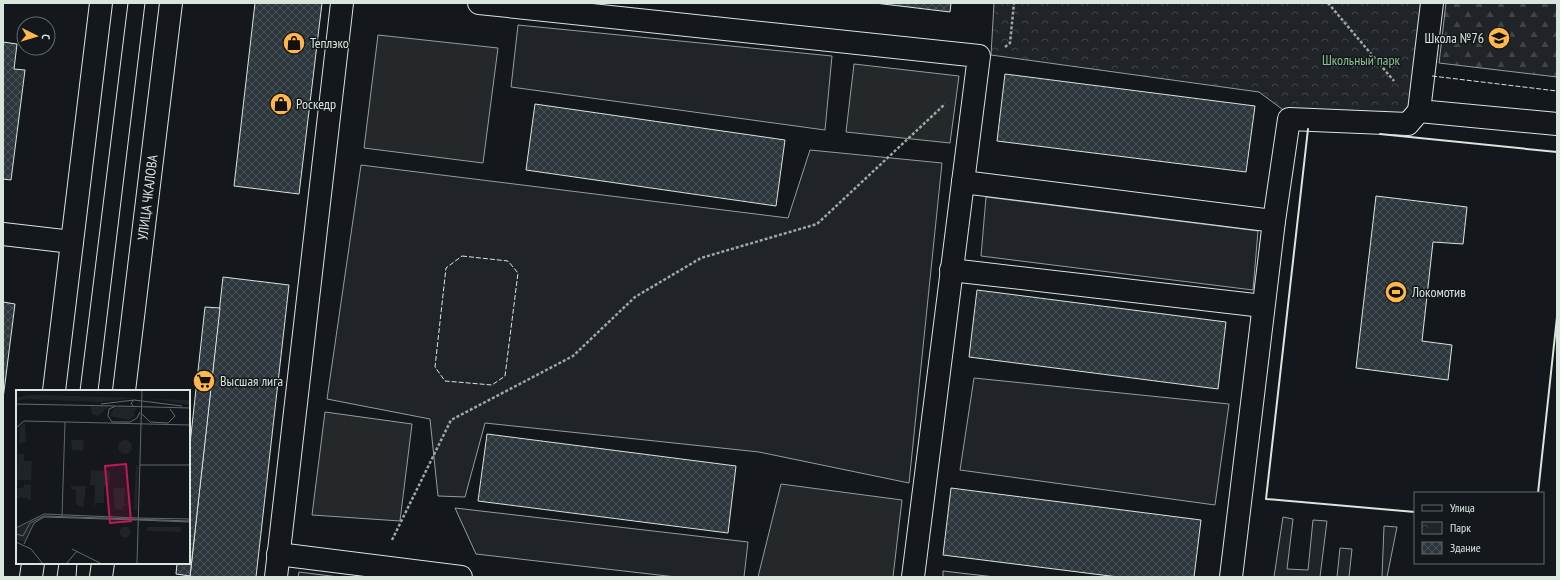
<svg xmlns="http://www.w3.org/2000/svg" width="1560" height="580" viewBox="0 0 1560 580" font-family="'PT Sans Narrow',sans-serif">
	<defs>
		<pattern id="forest-firs" width="22" height="20" patternUnits="userSpaceOnUse"><rect width="22" height="20" fill="#202428"/><path d="M5 1l3.5 6h-7zM16 11l3.5 6h-7z" fill="#404447"/></pattern>
		<pattern id="park-crowns" width="20" height="18" patternUnits="userSpaceOnUse"><rect width="20" height="18" fill="#202428"/><path d="M2 6a3 3 0 1 1 6 0M12 15a3 3 0 1 1 6 0" fill="none" stroke="#404447"/></pattern>
		<pattern id="building-cross-hatch" width="8" height="8" patternUnits="userSpaceOnUse"><rect width="8" height="8" fill="#2c363c"/><path d="M0 0l8 8M0 8l8-8" fill="none" stroke="#4a5358"/></pattern>
	</defs>
	<rect width="100%" height="100%" fill="#14181c"/>
	<g fill="#202428" stroke="#939e99">
		<polygon points="518,25 832,56 825,130 511,87"/>
		<polygon points="810,150 942,163 909,483 759,452 485,423 465,497 438,496 430,419 327,399 361,165 788,218"/>
		<polygon points="986,197 1258,231 1253,290 981,256"/>
		<polygon points="974,378 1229,404 1215,505 960,470"/>
		<polygon points="455,508 748,542 744,577 676,577 476,554"/>
		<polygon points="1283,517 1293,519 1287,569 1308,570 1313,520 1327,521 1320,577 1274,577"/>
		<polygon points="1384,526 1397,527 1387,577 1382,577"/>
		<polygon points="1340,548 1352,549 1349,577 1337,577"/>
		<polygon points="943,571 995,577 943,577"/>
		<polygon points="299,572 339,577 298,577"/>
	</g>
	<polygon fill="url(#forest-firs)" stroke="#939e99" points="1446,3 1557,3 1557,77 1439,63"/>
	<polygon fill="url(#park-crowns)" stroke="#939e99" points="994,3 1425,3 1415,97 1406,119 1286,112 1259,92 991,55"/>
	<g fill="#24282b" stroke="#939e99">
		<polygon points="378,35 498,48 483,163 364,148"/>
		<polygon points="854,64 959,76 950,143 846,132"/>
		<polygon points="325,412 412,424 400,521 312,515"/>
		<polygon points="781,484 902,500 893,577 758,577"/>
	</g>
	<g fill="url(#building-cross-hatch)" stroke="#d8e6dc">
		<polygon points="255,3 322,3 299,194 234,186"/>
		<polygon points="875,3 951,3 950,12"/>
		<polygon points="3,42 17,44 14,69 25,70 11,180 3,179"/>
		<polygon points="1005,74 1255,106 1246,172 997,141"/>
		<polygon points="535,104 785,140 776,206 526,170"/>
		<polygon points="1376,196 1467,207 1463,244 1433,242 1422,341 1452,345 1448,380 1356,368"/>
		<polygon points="223,277 289,285 256,577 190,577"/>
		<polygon points="977,290 1226,322 1218,389 969,357"/>
		<polygon points="3,302 15,304 3,399"/>
		<polygon points="205,307 220,308 190,576 176,574 177,563 189,563 189,453"/>
		<polygon points="487,434 736,466 728,533 478,501"/>
		<polygon points="951,488 1201,520 1194,577 1118,577 943,555"/>
	</g>
	<g fill="none" stroke-linecap="round" stroke-linejoin="round">
		<g stroke="#d8e6dc" stroke-width="24">
			<g id="minor">
				<polyline points="479,3 979,56 913,577"/>
				<polyline points="1432,3 1419,111 1557,124"/>
				<polyline points="963,182 1274,221"/>
				<polyline points="3,234 72,242"/>
				<polyline points="951,270 1263,306"/>
				<polyline points="54,391 101,3"/>
				<path id="s1" d="M124,391L171,3"/>
				<polyline points="278,554 461,577"/>
				<polyline points="31,577 33,563"/>
				<polyline points="101,577 103,563"/>
				<polyline points="276,577 342,3"/>
				<polyline points="1231,577 1274,221 1289,119 1408,124 1419,111"/>
			</g>
		</g>
		<g stroke="#9da8a2" stroke-width="2.5" stroke-dasharray="3 2" stroke-linecap="butt">
			<polyline points="1328,3 1394,81"/>
			<polyline points="1005,47 1010,43 1014,3"/>
			<polyline points="392,540 451,420 573,356 635,297 701,258 817,224 945,104"/>
		</g>
		<use href="#minor" stroke="#14181c" stroke-width="22"/>
		<g stroke="#d8e6dc" stroke-width="1">
			<polyline points="80,391 128,3"/>
			<polyline points="98,391 145,3"/>
			<polyline points="57,577 59,563"/>
			<polyline points="76,577 77,563"/>
		</g>
		<g stroke="#d8e6dc" stroke-width="1" stroke-dasharray="5 2" stroke-linecap="butt">
			<polyline points="1432,76 1557,91"/>
			<polygon points="462,256 508,261 518,273 505,376 492,385 445,381 435,367 446,268"/>
		</g>
		<g stroke="#d8e6dc" stroke-width="2">
			<polyline points="1308,129 1266,499 1415,512"/>
			<polyline points="1380,134 1557,152"/>
			<polyline points="1538,493 1557,317"/>
		</g>
	</g>
	<defs>
		<g id="school-disc" transform="scale(1.15)"><circle r="9.5" fill="#ffb74d" stroke="#14181c"/><path d="M0-5L7-2L0 1L-7-2ZM-4 1L0 2.5L4 1V4Q0 6-4 4Z" fill="#111"/></g>
		<g id="shop-disc" transform="scale(1.15)"><circle r="9.5" fill="#ffb74d" stroke="#14181c"/><path d="M-5-2.5h2.3a2.7 3.5 0 0 1 5.4 0H5L5.5 6h-11ZM-1.5-2.5h3a1.5 2.3 0 0 0-3 0Z" fill="#111"/></g>
		<g id="stadium-disc" transform="scale(1.15)"><circle r="9.5" fill="#ffb74d" stroke="#14181c"/><path d="M0-5a6.5 5 0 1 0 0 10a6.5 5 0 1 0 0-10ZM-3.5-1.8h7v3.6h-7Z" fill="#111"/></g>
		<g id="supermarket-disc" transform="scale(1.15)"><circle r="9.5" fill="#ffb74d" stroke="#14181c"/><path d="M-6-5.5h2.5l.6 2H6L4.5 2H-2.5L-4.4-4H-6ZM-1.5 3.2a1.3 1.3 0 1 0 .1 0ZM3 3.2a1.3 1.3 0 1 0 .1 0Z" fill="#111"/></g>
	</defs>
	<g fill-rule="evenodd">
		<use href="#school-disc" x="1499" y="38"/>
		<use href="#shop-disc" x="294" y="43"/>
		<use href="#shop-disc" x="281" y="104"/>
		<use href="#stadium-disc" x="1396" y="292"/>
		<use href="#supermarket-disc" x="204" y="381"/>
	</g>
	<g text-anchor="middle" dominant-baseline="central" stroke-width="3" stroke-linejoin="round" paint-order="stroke">
		<g font-size="14" fill="#d8e6dc" stroke="#14181c" text-anchor="start">
			<text x="1484" y="38" text-anchor="end">Школа №76</text>
			<text x="310" y="43">Теплэко</text>
			<text x="296" y="104">Роскедр</text>
			<text x="1412" y="292">Локомотив</text>
			<text x="220" y="381">Высшая лига</text>
		</g>
		<g font-size="14" fill="#8ac095" stroke="#14181c">
			<text x="1361" y="60">Школьный парк</text>
		</g>
		<g font-size="14" fill="#d8e6dc" stroke="#14181c">
			<text stroke="none"><textPath href="#s1" startOffset="195">УЛИЦА ЧКАЛОВА</textPath></text>
		</g>
	</g>
	<g transform="translate(16 390)">
		<rect width="174" height="174" fill="#14181c"/>
		<path d="M74,16L92,17L82,26L76,24ZM98,18L103,17L121,18L117,22L119,25L113,30L94,26ZM9,33L10,51L3,54L4,37ZM55,50H68L67,61L56,60ZM102 57a7 7 0 1 1 14 0a7 7 0 1 1-14 0ZM120,75H122L121,120H118ZM55,96H70L67,118L60,114V100L55,99ZM97,98H109L108,114H111L113,104L112,114L108,116L107,120L99,119ZM15,131L17,133L9,151L0,150V139ZM103.5 142a5.5 5.5 0 1 1 11 0a5.5 5.5 0 1 1-11 0ZM131,137H165V142L131,141Z" fill="#202428"/>
		<path d="M13,5H28L121,8L82,12L12,9L0,11V8ZM129,9L174,10V15L146,10ZM8,94L15,95V110L6,107L0,109V99L8,97Z" fill="#202428"/>
		<path d="M2,64H8V71H16L15,90H0ZM75,80L94,81L93,96L88,97V113H80L78,118L79,95H74Z" fill="#202428"/>
		<path fill="none" stroke="#626a69" stroke-width="1" d="M0,14L99,16M85,14L118,10M117,16L115,13L118,10L166,16M124,22L121,28L114,32H96L92,26L93,19L100,16L174,18M126,24L134,32L152,33L159,26L154,19M0,38L8,31L174,35M124,75H174M46,126L49,32M122,128L174,129M122,130L174,132M0,138L28,124L122,128M0,144L7,146L14,133L28,126L174,131M0,152L15,159L27,174M8,154L18,133L28,127L121,130M56,159L86,174M50,174L61,161M121,174L126,0"/>
		<path fill="#c2185b" fill-opacity="0.15" stroke="#c2185b" stroke-width="2" d="M110,74L115,131L94,133L89,76Z"/>
		<rect width="174" height="174" fill="none" stroke="#d8e6dc" stroke-width="2"/>
	</g>
	<rect width="1560" height="580" fill="none" stroke="#d8e6dc" stroke-width="8"/>
	<rect x="1414" y="492" width="130" height="72" fill="#14181c" stroke="#626a69"/>
	<rect x="1422" y="505" width="20" height="6" fill="#14181c" stroke="#626a69"/>
	<text x="1450" y="512" font-size="12" fill="#d8e6dc">Улица</text>
	<rect x="1422" y="522" width="20" height="12" fill="url(#park-crowns)" stroke="#626a69"/>
	<text x="1450" y="532" font-size="12" fill="#d8e6dc">Парк</text>
	<rect x="1422" y="542" width="20" height="12" fill="url(#building-cross-hatch)" stroke="#626a69"/>
	<text x="1450" y="552" font-size="12" fill="#d8e6dc">Здание</text>
	<g transform="translate(36 36) rotate(95)"><circle r="19" fill="#14181c" stroke="#626a69"/>
	<path d="M0-3L7 15L0 10L-7 15Z" fill="#ffb74d"/>
	<text y="-6" font-size="11" font-weight="bold" text-anchor="middle" fill="#d8e6dc">С</text>
	</g>
</svg>
